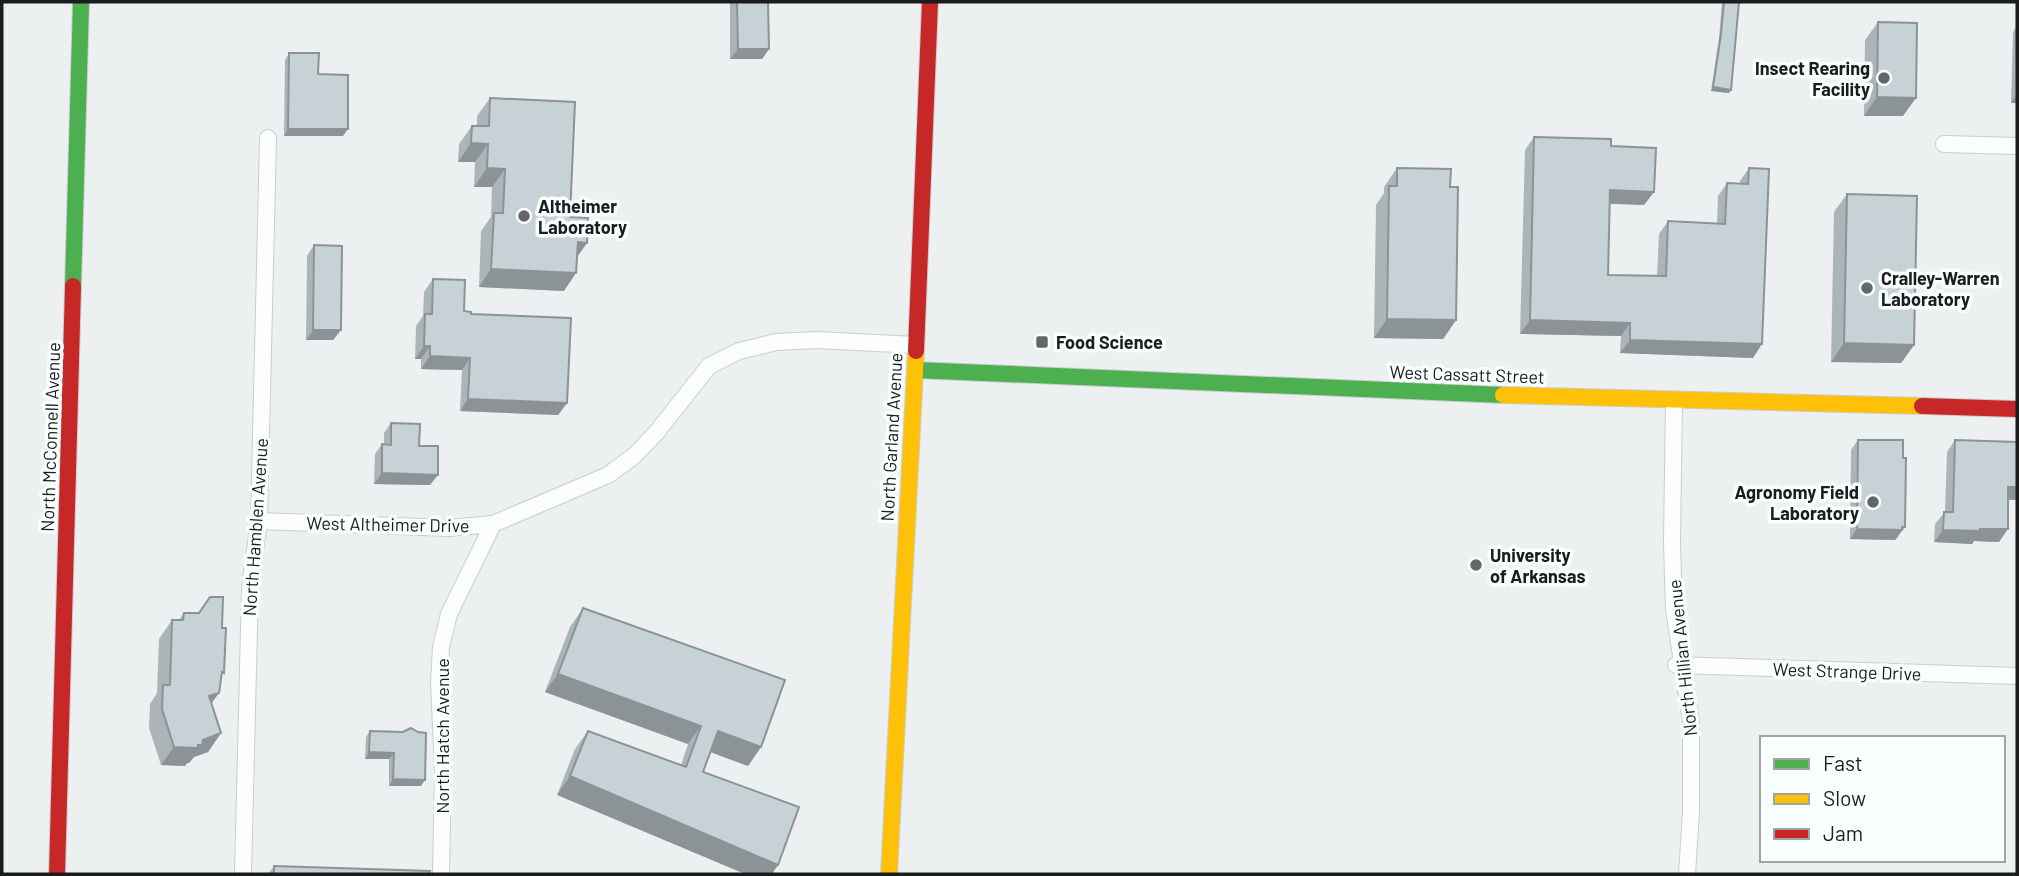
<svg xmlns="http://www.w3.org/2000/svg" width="2019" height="876" viewBox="0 0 2019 876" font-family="Barlow,sans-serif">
	<rect width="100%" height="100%" fill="#edf0f0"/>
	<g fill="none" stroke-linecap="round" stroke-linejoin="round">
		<g stroke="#cbcdcd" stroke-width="18">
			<g id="street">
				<polyline points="1944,144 2017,146"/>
				<polyline points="1674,400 1672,543 1674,610 1691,721 1691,812 1687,874"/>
				<polyline points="259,521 449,528 493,524 608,475 634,456 656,433 709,366 739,351 776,342 817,340 916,345"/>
				<polyline points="1676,665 2017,676"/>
				<polyline points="243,874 250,588 259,521 268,138"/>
				<polyline points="441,874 443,770 439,683 441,647 449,614 493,524"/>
			</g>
		</g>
		<g stroke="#cbcdcd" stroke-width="18">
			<g id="fast">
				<polyline points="73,286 81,2"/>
				<polyline points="915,370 1503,395"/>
			</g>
		</g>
		<g stroke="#cbcdcd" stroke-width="18">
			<g id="slow">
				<polyline points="1503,395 1922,406"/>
				<polyline points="889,874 916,351"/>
			</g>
		</g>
		<g stroke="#cbcdcd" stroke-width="18">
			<g id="jam">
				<polyline points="916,351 930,2"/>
				<polyline points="1922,406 2017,409"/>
				<polyline points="57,874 73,286"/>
			</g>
		</g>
		<use href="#street" stroke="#fcfdfd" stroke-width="16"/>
		<use href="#fast" stroke="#4caf50" stroke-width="16"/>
		<use href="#slow" stroke="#ffc107" stroke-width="16"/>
		<use href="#jam" stroke="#c62828" stroke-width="16"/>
	</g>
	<g fill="#abb5b8">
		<polygon points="730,2 768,2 769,49 762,59 730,59"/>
		<polygon points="1722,2 1739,2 1731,90 1729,93 1711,91 1719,38"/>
		<polygon points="2017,2 2017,103 2011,103 2013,32 2016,27"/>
		<polygon points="1878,22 1903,116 1864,116 1865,40"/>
		<polygon points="289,53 318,74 343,136 284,136 285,60"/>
		<polygon points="490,98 587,243 577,257 564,291 479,287 481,231 491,217 492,187 474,187 475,162 458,162 459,144 472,126 477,126 477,116"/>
		<polygon points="1534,137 1611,146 1654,192 1644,205 1610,204 1608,275 1657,276 1659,234 1668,221 1717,223 1718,196 1727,183 1740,183 1740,181 1749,168 1753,358 1620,353 1621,336 1520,334 1525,150"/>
		<polygon points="1397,168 1450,187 1456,320 1443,339 1374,338 1376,205 1384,193 1384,187"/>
		<polygon points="1847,194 1914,345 1901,363 1831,362 1834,212"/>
		<polygon points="314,245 341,330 333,340 306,340 307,256"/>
		<polygon points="433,279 464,311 471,314 567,403 558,415 460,411 462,370 421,369 421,359 415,359 416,326 423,316 424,292"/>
		<polygon points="391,423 419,446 430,485 374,484 375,454 382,444 384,444 384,433"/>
		<polygon points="1858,440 1903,458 1898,537 1895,540 1850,539 1851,450"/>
		<polygon points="1955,440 2017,500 2008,500 1999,542 1974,541 1972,544 1934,542 1935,524 1945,512 1947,452"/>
		<polygon points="583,608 761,747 748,766 710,752 703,772 557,795 575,749 588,731 681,765 688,744 545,692 570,627"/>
		<polygon points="184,613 221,676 211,704 221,733 208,752 194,757 189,763 187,763 185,766 161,765 149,728 150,704 157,693 159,639 172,620 179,620"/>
		<polygon points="370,731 403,732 421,786 389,786 389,759 365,759 366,737"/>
		<polygon points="274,866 429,874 268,874"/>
	</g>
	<g fill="#8b9396">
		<polygon points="738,49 769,49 762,59 730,59"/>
		<polygon points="1713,87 1731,90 1729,93 1711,91"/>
		<polygon points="2017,94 2017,103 2011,103"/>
		<polygon points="1877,97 1916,98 1903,116 1864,116"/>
		<polygon points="288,129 348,129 343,136 284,136"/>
		<polygon points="471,143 488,144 475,162 458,162"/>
		<polygon points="487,168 505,169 492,187 474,187"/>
		<polygon points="1610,190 1654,192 1644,205 1601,203"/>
		<polygon points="578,242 587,243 574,261"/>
		<polygon points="491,269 576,273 564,291 479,287"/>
		<polygon points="1387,319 1456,320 1443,339 1374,338"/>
		<polygon points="1530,320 1630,323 1621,336 1520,334"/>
		<polygon points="313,330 341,330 333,340 306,340"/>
		<polygon points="1630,340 1762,344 1753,358 1620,353"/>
		<polygon points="1844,343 1914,345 1901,363 1831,362"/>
		<polygon points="424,346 430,346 421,359 415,359"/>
		<polygon points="430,356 470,358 462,370 421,369"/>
		<polygon points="468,399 567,403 558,415 460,411"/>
		<polygon points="382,473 438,475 430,485 374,484"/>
		<polygon points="2008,487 2017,487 2017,500 2000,499"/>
		<polygon points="1905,527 1895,540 1850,539 1857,529"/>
		<polygon points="1980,529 2008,529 1999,542 1974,541 1972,544 1934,542 1943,530"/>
		<polygon points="558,674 701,726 688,744 545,692"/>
		<polygon points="219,693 206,711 209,696"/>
		<polygon points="718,731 761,747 748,766 705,750"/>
		<polygon points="221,733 208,752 194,757 189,763 187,763 185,766 161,765 174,747 203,740"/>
		<polygon points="369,752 394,753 389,759 365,759"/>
		<polygon points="570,776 778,865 772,874 745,874 557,795"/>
		<polygon points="393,779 425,780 421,786 389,786"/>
	</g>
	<g fill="#c7d2d6" stroke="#8b9396" stroke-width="2">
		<polygon points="737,2 768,2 769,49 738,49"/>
		<polygon points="1724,2 1739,2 1731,90 1713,87 1721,34"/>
		<polygon points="1878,22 1917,23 1916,98 1877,97"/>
		<polygon points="289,53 319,53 318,74 348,75 348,129 288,129"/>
		<polygon points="490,98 575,102 570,217 588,218 587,243 578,242 576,273 491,269 494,213 503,213 505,169 487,168 488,144 471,143 472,126 489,126"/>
		<polygon points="1534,137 1611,139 1611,146 1656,148 1654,192 1610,190 1608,275 1666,276 1668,221 1725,224 1727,183 1748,184 1749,168 1769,169 1762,344 1630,340 1630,323 1530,320"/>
		<polygon points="1397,168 1451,169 1450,187 1458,187 1456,320 1387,319 1389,186 1397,186"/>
		<polygon points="1847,194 1917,196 1914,345 1844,343"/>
		<polygon points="314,245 342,246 341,330 313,330"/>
		<polygon points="433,279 465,280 464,311 471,312 471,314 571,318 567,403 468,399 470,358 430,356 430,346 424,346 425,314 432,314"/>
		<polygon points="391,423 420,424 419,446 438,446 438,475 382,473 382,444 391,445"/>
		<polygon points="1858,440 1903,440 1903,458 1906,458 1905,527 1902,527 1902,530 1857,529"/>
		<polygon points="1955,440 2017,442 2017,487 2008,487 2008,529 1980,529 1980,531 1943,530 1944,512 1953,512"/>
		<polygon points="210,597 223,597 222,628 226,628 224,673 222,672 219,693 209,696 221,733 203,740 202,745 198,745 198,748 174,747 162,709 163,685 170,685 172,620 183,620 184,613 199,613"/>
		<polygon points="583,608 785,680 761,747 718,731 703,772 799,807 778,865 570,776 588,731 686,767 701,726 558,674"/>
		<polygon points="411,728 418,732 426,733 425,780 393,779 394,753 369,752 370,731 403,732"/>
		<polygon points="274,866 430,871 429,874 274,874"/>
	</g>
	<g fill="#646767" stroke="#f9fefe" stroke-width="2.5">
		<circle cx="1884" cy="78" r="7"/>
		<circle cx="524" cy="216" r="7"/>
		<circle cx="1867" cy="288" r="7"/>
		<rect x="1035" y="335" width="14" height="14" rx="3.5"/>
		<circle cx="1873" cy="502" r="7"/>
		<circle cx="1476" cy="565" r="7"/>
	</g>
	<g text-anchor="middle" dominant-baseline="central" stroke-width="7" stroke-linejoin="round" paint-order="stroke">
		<g font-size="18" font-weight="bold" fill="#1b1d1d" stroke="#f9fefe" text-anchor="start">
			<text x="1870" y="68" text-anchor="end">Insect Rearing<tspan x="1870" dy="21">Facility</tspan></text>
			<text x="538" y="206">Altheimer<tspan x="538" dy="21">Laboratory</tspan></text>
			<text x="1881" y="278">Cralley-Warren<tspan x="1881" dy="21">Laboratory</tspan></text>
			<text x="1056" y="342">Food Science</text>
			<text x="1859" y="492" text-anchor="end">Agronomy Field<tspan x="1859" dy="21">Laboratory</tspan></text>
			<text x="1490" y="555">University<tspan x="1490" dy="21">of Arkansas</tspan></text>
		</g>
		<g font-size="18" fill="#1b1d1d" stroke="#f9fefe">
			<text transform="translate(1467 374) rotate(2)">West Cassatt Street</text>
			<text transform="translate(50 437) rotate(-88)">North McConnell Avenue</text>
			<text transform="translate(891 437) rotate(-87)">North Garland Avenue</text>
			<text transform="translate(388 524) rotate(1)">West Altheimer Drive</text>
			<text transform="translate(255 527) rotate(-86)">North Hamblen Avenue</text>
			<text transform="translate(1682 658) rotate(-96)">North Hillian Avenue</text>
			<text transform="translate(1847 671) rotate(2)">West Strange Drive</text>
			<text transform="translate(442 736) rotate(-90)">North Hatch Avenue</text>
		</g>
	</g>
	<rect width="2019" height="876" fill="none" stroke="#1b1d1d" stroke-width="7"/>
	<rect x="1760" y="736" width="245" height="126" fill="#f9fefe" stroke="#a0a4a4" stroke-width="2"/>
	<rect x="1774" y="759" width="35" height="10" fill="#4caf50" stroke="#a0a4a4" stroke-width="2"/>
	<text x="1823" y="771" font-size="21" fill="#1b1d1d">Fast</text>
	<rect x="1774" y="794" width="35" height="10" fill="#ffc107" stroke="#a0a4a4" stroke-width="2"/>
	<text x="1823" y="806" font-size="21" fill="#1b1d1d">Slow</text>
	<rect x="1774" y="829" width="35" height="10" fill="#c62828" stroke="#a0a4a4" stroke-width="2"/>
	<text x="1823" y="841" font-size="21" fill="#1b1d1d">Jam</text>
</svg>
